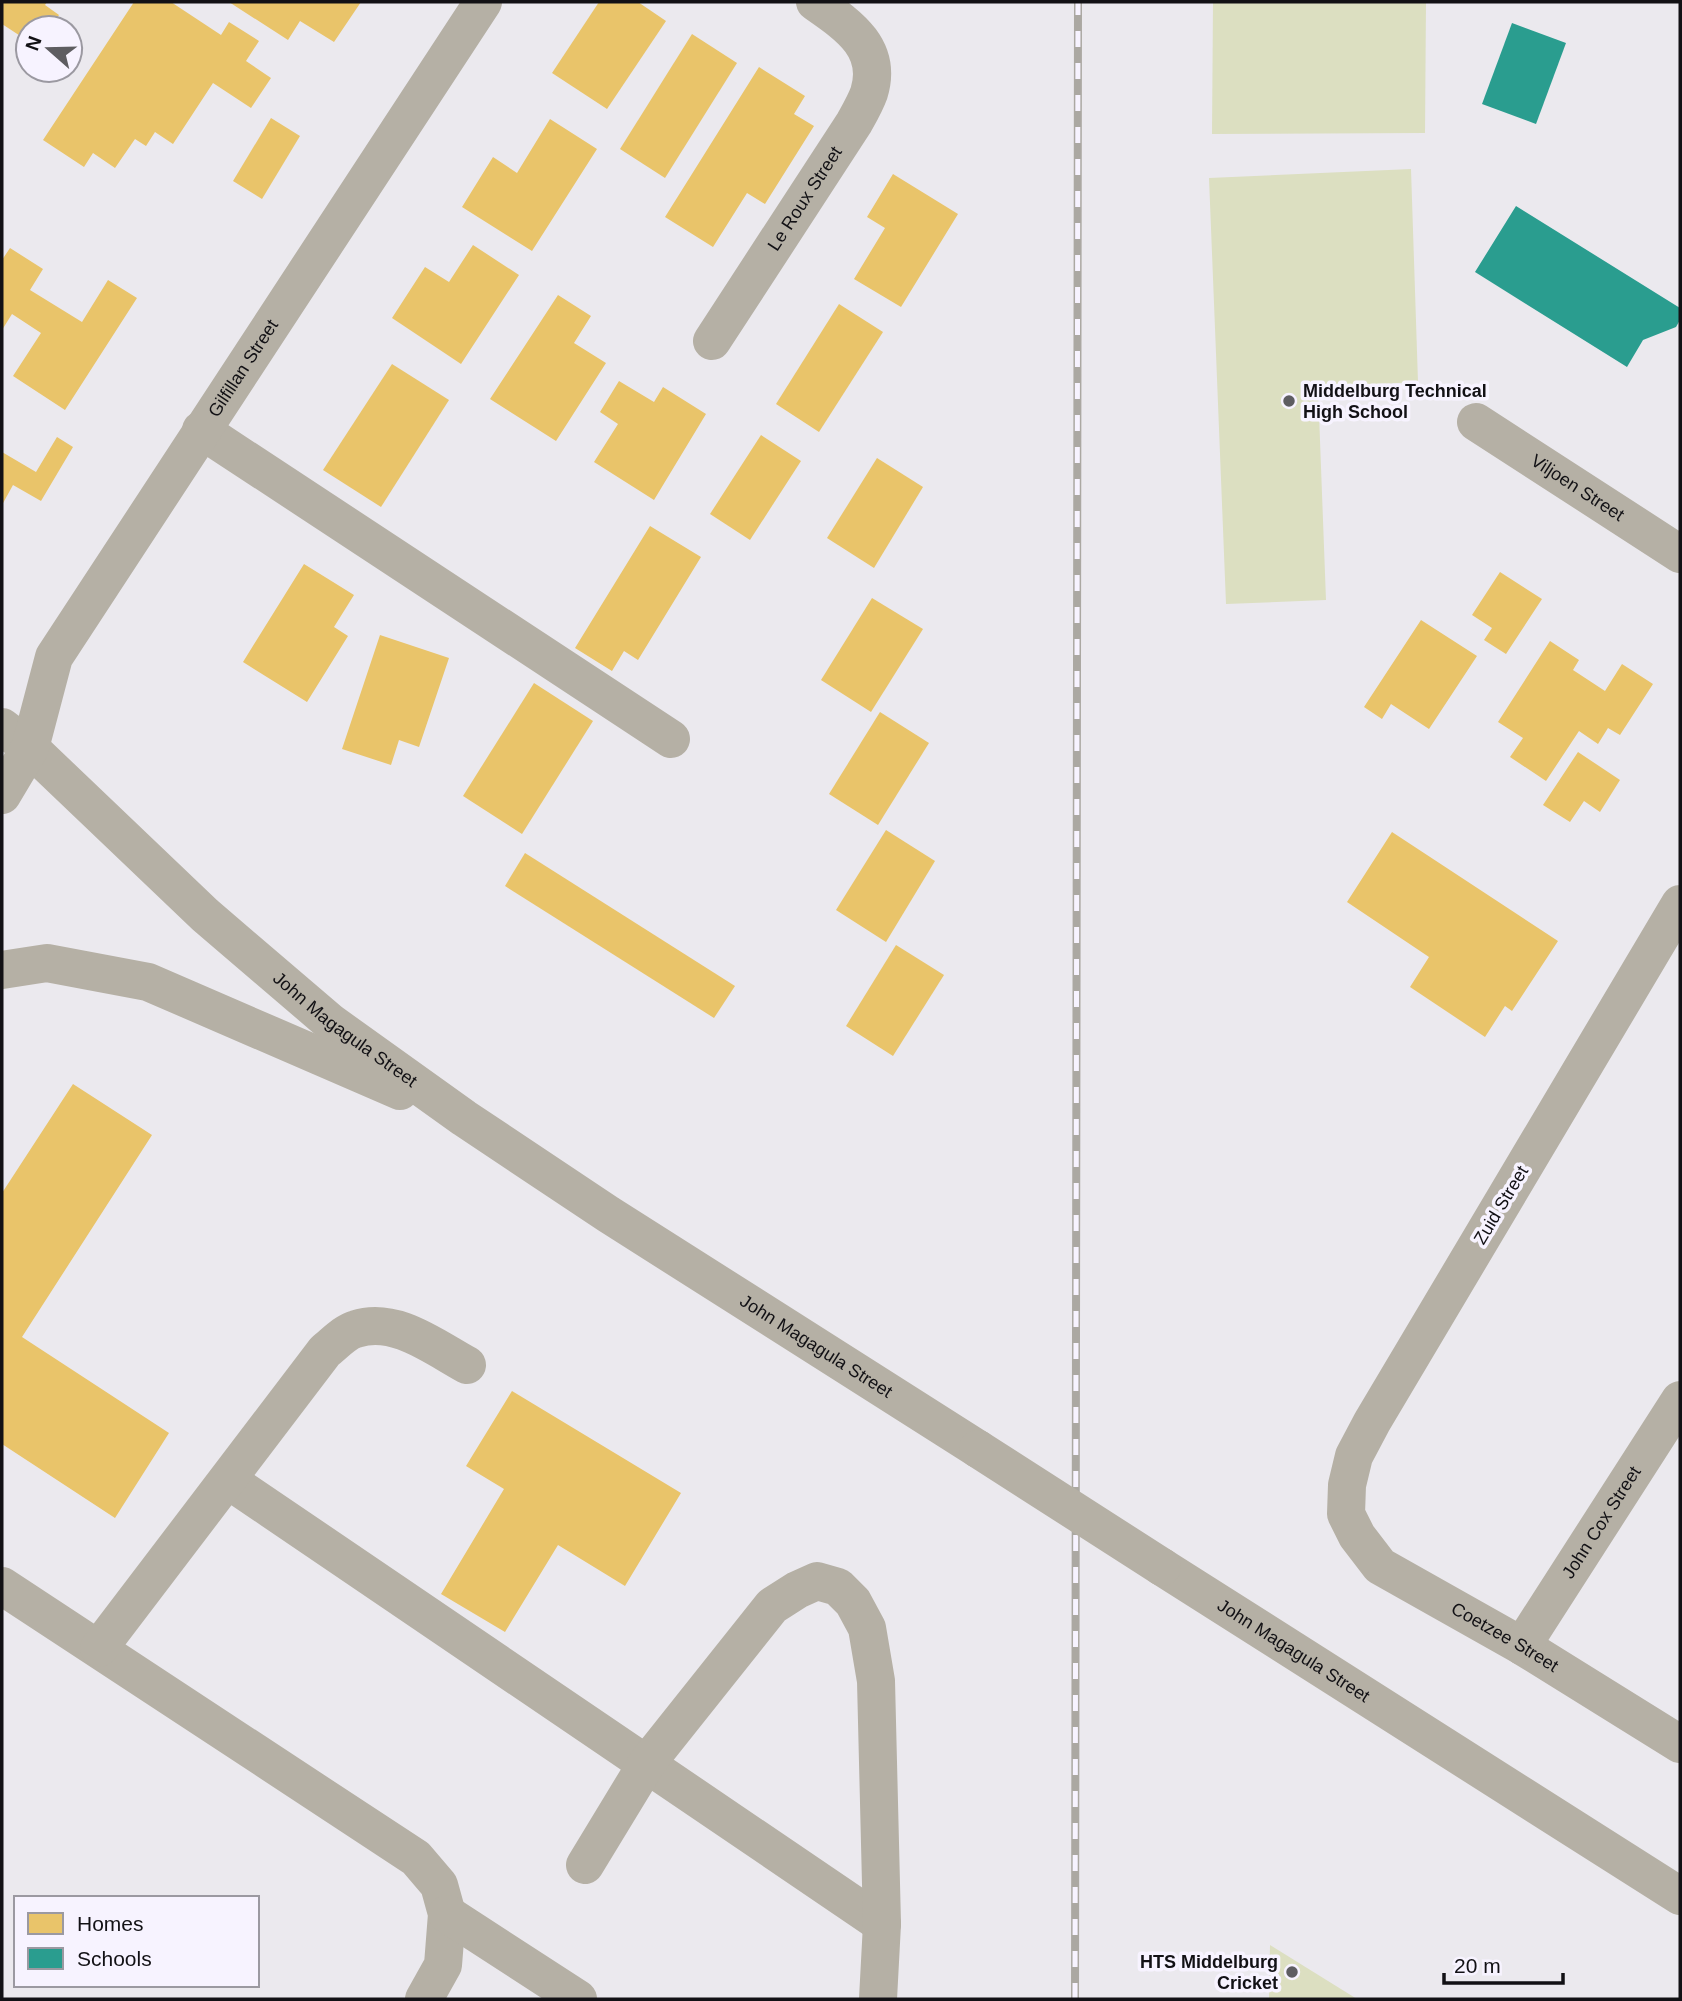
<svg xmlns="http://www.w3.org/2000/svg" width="1682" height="2001" viewBox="0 0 1682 2001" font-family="Arial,sans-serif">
	<rect width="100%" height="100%" fill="#ebe9ee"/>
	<g fill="#dcdfc1">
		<polygon points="1213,2 1426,2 1425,133 1212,134"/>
		<polygon points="1411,169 1418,382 1318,387 1326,600 1226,604 1209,178"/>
		<polygon points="1270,1945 1357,1999 1269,1999"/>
	</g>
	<g fill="#e9c46a">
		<polygon points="2,2 47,2 45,5 59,15 51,28 28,28 28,41 2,24"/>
		<polygon points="134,2 171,2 221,35 229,22 259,41 246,61 271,78 251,108 213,83 173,144 155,132 146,146 135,139 115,168 93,153 84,167 43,140"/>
		<polygon points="229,2 361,2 334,42 300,21 288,40"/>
		<polygon points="599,2 638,2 666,21 607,109 552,73"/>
		<polygon points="692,34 737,63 665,178 620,149"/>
		<polygon points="759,67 805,96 794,114 814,126 765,204 747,193 713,247 665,217"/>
		<polygon points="271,118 300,136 262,199 233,181"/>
		<polygon points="550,119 597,149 532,251 462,207 493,157 517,173"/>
		<polygon points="893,174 958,214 901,307 854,279 885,228 867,217"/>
		<polygon points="473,245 519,275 461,364 392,318 425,267 449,282"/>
		<polygon points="10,248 43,269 30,290 82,322 108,280 137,298 65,410 13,376 41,333 12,314 2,330 2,260"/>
		<polygon points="558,295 591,316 574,343 606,363 556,441 490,399"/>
		<polygon points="839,304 883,332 819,432 776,404"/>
		<polygon points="392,364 449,400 381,507 323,470"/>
		<polygon points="619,381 654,402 663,387 706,414 654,500 594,462 618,424 600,412"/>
		<polygon points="761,435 801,461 750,540 710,514"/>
		<polygon points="57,437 73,447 41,501 13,485 2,505 2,452 36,472"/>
		<polygon points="877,458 923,487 874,568 827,538"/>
		<polygon points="650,526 701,557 638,660 624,651 612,671 575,648"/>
		<polygon points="304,564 354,595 334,627 348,636 307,702 243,662"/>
		<polygon points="1500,572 1542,599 1506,654 1484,640 1492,628 1472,615"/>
		<polygon points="872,598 923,629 871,712 821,680"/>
		<polygon points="1421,620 1477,656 1429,729 1391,704 1382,719 1364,707"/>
		<polygon points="380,635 449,658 419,747 399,740 391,765 342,749"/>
		<polygon points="1550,641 1579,660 1573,670 1605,691 1622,664 1653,684 1620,735 1608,728 1598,744 1579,731 1546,781 1510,757 1523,738 1498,722"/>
		<polygon points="534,683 593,721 522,834 463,796"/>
		<polygon points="880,712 929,743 878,825 829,794"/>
		<polygon points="1578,752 1620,780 1600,812 1584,801 1570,822 1543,805"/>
		<polygon points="886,830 935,861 886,942 836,910"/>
		<polygon points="1392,832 1558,941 1512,1011 1505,1006 1485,1037 1410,987 1429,957 1347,902"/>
		<polygon points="525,853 735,986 714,1018 505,886"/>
		<polygon points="896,945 944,975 893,1056 846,1026"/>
		<polygon points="73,1084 152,1135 22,1337 169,1433 115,1518 2,1444 2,1193"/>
		<polygon points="512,1391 681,1493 625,1586 558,1545 505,1632 441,1594 504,1489 466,1466"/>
	</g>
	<g fill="#2a9d8f">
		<polygon points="1512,23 1566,43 1536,124 1482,104"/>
		<polygon points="1516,206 1680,308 1680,320 1676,327 1643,340 1627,367 1475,272"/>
	</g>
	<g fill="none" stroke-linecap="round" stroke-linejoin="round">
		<g stroke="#b5b0a5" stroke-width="38">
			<path id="s1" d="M712,341L854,123C859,114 865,104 869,93C883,48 848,25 815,2"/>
			<path id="s2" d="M1476,422L1680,554"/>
			<polyline points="201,430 671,739"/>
			<path id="s3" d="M2,727L30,748L205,915L330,1022L464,1118L608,1214L978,1449"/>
			<path id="s4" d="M2,795L30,748L54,657L483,2"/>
			<path id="s5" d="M1680,904L1372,1422L1354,1456L1347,1485L1346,1514L1357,1536L1380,1566L1522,1646L1680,1744"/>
			<polyline points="2,970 47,963 148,982 400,1091"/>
			<polyline points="228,1480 882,1924"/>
			<path id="s6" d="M1162,1567L1680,1896"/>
			<polyline points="2,1586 416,1858 439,1885 447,1914 443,1965 424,1999"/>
			<path id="s7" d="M1522,1646L1680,1400"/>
			<path d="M99,1648L325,1351C334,1344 345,1332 356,1329C395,1316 434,1347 467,1365"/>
			<polyline points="585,1865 647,1763 772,1606 797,1590 817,1581 838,1587 853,1602 867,1628 876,1681 882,1924 878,1999"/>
			<polyline points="447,1914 578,1999"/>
		</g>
		<g stroke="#aba8a2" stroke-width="8">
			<polyline id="rail" points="1075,1999 1078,2"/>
		</g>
		<use href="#rail" stroke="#f7f3ff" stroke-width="5" stroke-dasharray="16" stroke-linecap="butt"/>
		<polyline stroke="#b5b0a5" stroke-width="38" points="978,1449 1162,1567"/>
	</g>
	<g fill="#5e5d61" stroke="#f7f3ff" stroke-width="2.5">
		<circle cx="1289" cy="401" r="7"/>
		<circle cx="1292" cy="1972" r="7"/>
	</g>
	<g text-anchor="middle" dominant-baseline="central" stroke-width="7" stroke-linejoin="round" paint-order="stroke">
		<g font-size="18" fill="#121115" stroke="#f7f3ff">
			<text stroke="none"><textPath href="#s1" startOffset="170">Le Roux Street</textPath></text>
			<text stroke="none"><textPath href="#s4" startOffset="494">Gilfillan Street</textPath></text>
			<text stroke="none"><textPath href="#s2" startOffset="121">Viljoen Street</textPath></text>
			<text stroke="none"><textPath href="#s3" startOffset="458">John Magagula Street</textPath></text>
			<text transform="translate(1501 1205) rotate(-59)">Zuid Street</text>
			<text stroke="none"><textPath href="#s3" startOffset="1026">John Magagula Street</textPath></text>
			<text stroke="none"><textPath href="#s7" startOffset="147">John Cox Street</textPath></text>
			<text stroke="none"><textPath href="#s5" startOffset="906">Coetzee Street</textPath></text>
			<text stroke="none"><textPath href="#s6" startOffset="156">John Magagula Street</textPath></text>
		</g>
		<g font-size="18" font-weight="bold" fill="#121115" stroke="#f7f3ff" text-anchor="start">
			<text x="1303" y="391">Middelburg Technical<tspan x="1303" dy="21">High School</tspan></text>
			<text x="1278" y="1962" text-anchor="end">HTS Middelburg<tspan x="1278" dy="21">Cricket</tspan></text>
		</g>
	</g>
	<rect width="1682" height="2001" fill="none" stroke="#121115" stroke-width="7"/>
	<rect x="14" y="1896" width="245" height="91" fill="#f7f3ff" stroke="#9b99a1" stroke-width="2"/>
	<rect x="28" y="1913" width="35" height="21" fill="#e9c46a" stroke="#9b99a1" stroke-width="2"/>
	<text x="77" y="1931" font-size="21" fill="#121115">Homes</text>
	<rect x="28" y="1948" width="35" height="21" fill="#2a9d8f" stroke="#9b99a1" stroke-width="2"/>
	<text x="77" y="1966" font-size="21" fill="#121115">Schools</text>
	<g transform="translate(49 49) rotate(290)"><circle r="33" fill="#f7f3ff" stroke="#9b99a1" stroke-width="2"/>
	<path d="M0-5L12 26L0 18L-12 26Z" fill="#5e5d61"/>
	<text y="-10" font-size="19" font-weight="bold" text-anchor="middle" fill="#121115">N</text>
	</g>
	<path d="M1444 1973v10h119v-10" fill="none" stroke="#121115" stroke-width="3.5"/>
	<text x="1454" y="1973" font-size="21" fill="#121115" stroke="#f7f3ff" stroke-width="5" paint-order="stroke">20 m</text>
</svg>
